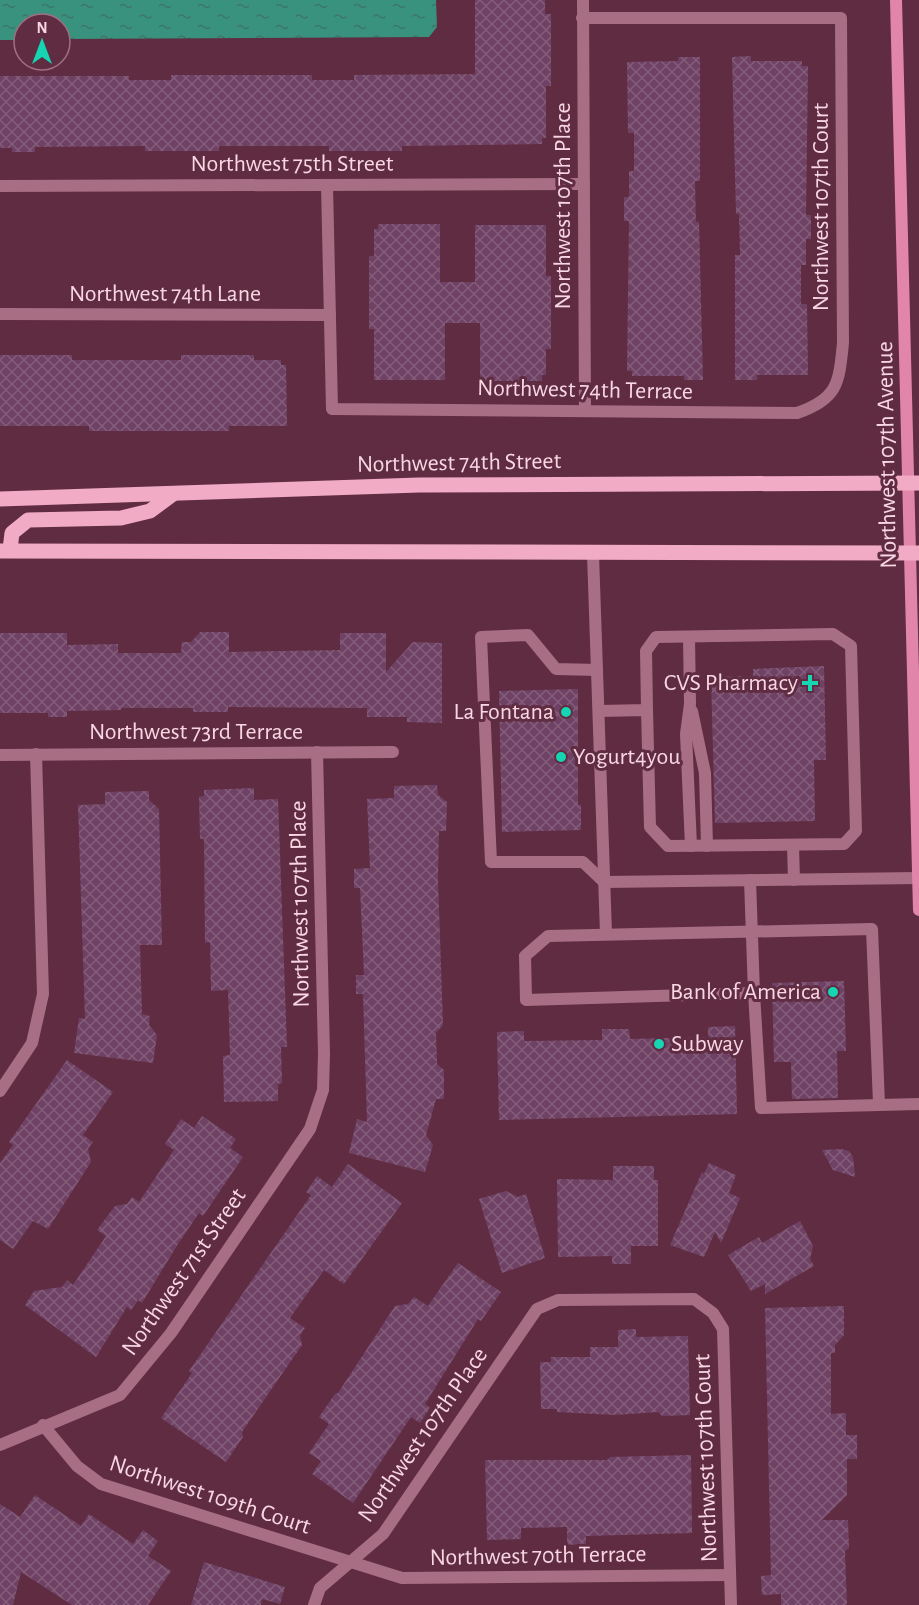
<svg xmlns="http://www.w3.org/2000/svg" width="919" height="1605" viewBox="0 0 919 1605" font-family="'Alegreya Sans',sans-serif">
	<defs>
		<pattern id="water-ripples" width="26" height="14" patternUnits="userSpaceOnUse" patternTransform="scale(1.5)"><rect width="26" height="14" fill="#38927e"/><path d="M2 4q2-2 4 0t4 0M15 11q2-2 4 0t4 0" fill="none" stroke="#3e756a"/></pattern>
		<pattern id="building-cross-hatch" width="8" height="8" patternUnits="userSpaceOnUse" patternTransform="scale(1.5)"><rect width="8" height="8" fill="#6f4265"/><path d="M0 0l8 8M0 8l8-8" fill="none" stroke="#845d7b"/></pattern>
	</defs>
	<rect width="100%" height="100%" fill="#602c42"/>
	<polygon fill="url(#water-ripples)" points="0,0 436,0 437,27 429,37 60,39 60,24 24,24 24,40 0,40"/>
	<g fill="url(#building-cross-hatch)">
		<polygon points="475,0 545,0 545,14 551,14 551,86 546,86 546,138 542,138 542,144 402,146 402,151 329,151 329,146 219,146 219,151 145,151 145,146 35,147 35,152 12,152 12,148 0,148 0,76 129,76 129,80 171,80 171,75 312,75 312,80 354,80 354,75 475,74"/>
		<polygon points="751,56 751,61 802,61 802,66 808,66 806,215 811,215 811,239 806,239 806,265 801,265 801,304 807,304 808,375 757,375 757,380 735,380 735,255 740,255 739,214 736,214 732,57"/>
		<polygon points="678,57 700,57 700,181 695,181 696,222 699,222 703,380 684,380 684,376 632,376 632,371 627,371 629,221 624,221 624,197 629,197 629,171 634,171 634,133 628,133 627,62 678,61"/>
		<polygon points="378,224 440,224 440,282 475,282 475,225 546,225 546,276 551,276 551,349 546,349 546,375 542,375 542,381 480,381 480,323 445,323 445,380 374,380 374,329 369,329 369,256 374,256 374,229 378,229"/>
		<polygon points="0,355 72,355 72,360 181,360 181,355 254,355 254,360 281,360 281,365 286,365 287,426 229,426 229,431 89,431 89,426 0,426"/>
		<polygon points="200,632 229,632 229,652 340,650 340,633 386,633 386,672 413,642 442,643 442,723 407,722 407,717 367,717 367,708 228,707 228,712 193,712 193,708 121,708 121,710 67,711 67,717 48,717 48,713 0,713 0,633 67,633 67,645 118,644 118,653 181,653 182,642 191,642"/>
		<polygon points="824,666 826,760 814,760 815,821 715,823 711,677 753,676 753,669"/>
		<polygon points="578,689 578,805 581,805 581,830 502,832 499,691"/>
		<polygon points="437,785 438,795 447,802 446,831 439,831 438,879 443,1025 436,1033 437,1064 444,1070 444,1099 436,1099 426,1135 433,1145 425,1172 349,1153 357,1119 367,1122 363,994 356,994 356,975 364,975 360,888 354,888 354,869 370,868 367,799 394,798 394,786"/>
		<polygon points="254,788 254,800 278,799 287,1047 281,1047 282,1083 278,1084 278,1101 224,1102 223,1056 230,1055 228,990 211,991 210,942 205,943 204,839 200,839 199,797 204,796 204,790"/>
		<polygon points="149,791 149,800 159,809 162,945 140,945 142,1014 150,1016 149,1025 157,1035 153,1063 74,1053 79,1018 85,1019 78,805 105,804 105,792"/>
		<polygon points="844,981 846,1051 837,1051 838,1098 792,1099 791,1062 774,1062 772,983"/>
		<polygon points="735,1026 737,1114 499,1120 497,1032 524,1031 524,1041 602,1040 602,1029 629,1029 630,1039 708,1037 708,1027"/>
		<polygon points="67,1060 113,1092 83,1135 93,1142 88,1149 91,1162 48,1229 33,1221 13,1249 0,1240 0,1163 13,1145 9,1142"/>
		<polygon points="202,1116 236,1139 230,1148 243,1157 203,1216 199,1213 178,1244 142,1303 138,1300 131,1310 127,1307 96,1357 25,1305 34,1291 62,1287 67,1280 73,1285 106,1236 97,1230 115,1206 127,1204 132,1197 139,1202 174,1150 165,1144 181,1119 194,1128"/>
		<polygon points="841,1149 849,1151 853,1157 855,1177 833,1170 822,1150"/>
		<polygon points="709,1163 736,1175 729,1193 740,1198 721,1243 715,1232 704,1257 670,1245 702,1172 704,1174"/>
		<polygon points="348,1164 402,1203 344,1284 324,1270 290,1318 305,1328 300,1335 302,1345 242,1432 243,1437 226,1462 161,1418 192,1373 189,1371 311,1195 306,1192 317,1176 332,1187"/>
		<polygon points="613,1166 654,1166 654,1180 658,1180 658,1246 631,1246 631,1264 612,1264 612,1256 558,1257 557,1179 613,1180"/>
		<polygon points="506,1191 518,1197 526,1194 545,1258 502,1273 479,1199"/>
		<polygon points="800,1221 813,1246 810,1259 814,1266 765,1294 765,1284 751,1291 728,1255 759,1237 762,1243"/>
		<polygon points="458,1263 501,1292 481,1321 478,1319 425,1404 430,1408 420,1423 411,1417 353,1503 312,1474 321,1461 309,1453 329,1424 319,1417 335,1394 338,1393 395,1306 408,1304 414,1297 428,1306"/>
		<polygon points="844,1306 844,1335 835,1345 835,1353 831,1353 831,1414 846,1413 846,1435 857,1435 857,1459 847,1459 847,1495 822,1520 848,1520 849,1548 845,1551 847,1605 781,1605 781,1594 762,1595 761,1576 771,1575 765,1308"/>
		<polygon points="636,1329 636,1337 688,1336 690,1415 662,1416 658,1412 615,1415 557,1412 557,1409 541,1409 540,1362 551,1362 551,1357 590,1357 590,1347 618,1347 618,1330"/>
		<polygon points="691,1455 692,1533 586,1536 586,1544 567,1545 567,1527 521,1528 521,1539 487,1540 485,1460 607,1460 610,1457"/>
		<polygon points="35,1495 81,1526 89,1514 133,1544 143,1530 158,1541 148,1556 171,1571 148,1605 72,1605 21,1572 13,1605 0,1605 0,1504 20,1517"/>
		<polygon points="204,1562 285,1587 280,1604 262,1599 261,1605 191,1605"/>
	</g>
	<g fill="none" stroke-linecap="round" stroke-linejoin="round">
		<g stroke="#a86e84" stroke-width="12">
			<polyline points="593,554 606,934"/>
			<polyline points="689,637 690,704 686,734 691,846"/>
			<polyline points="597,670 556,669 528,635 481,637 491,862 583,862 604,882 918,878"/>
			<polyline points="599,711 647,710 646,651 656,637 833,634 851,646 856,831 844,844 668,846 650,827 647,710"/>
			<polyline points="692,711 705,773 707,846"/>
			<polyline points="793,845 794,880"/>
			<polyline points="750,880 754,993 526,1000 525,956 548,936 872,929 879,1104"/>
			<polyline points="754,993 761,1108 919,1104"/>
		</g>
		<g stroke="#a86e84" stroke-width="12">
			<polyline points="583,0 585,411"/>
			<path d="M327,185L332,409L797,413C838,399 839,383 843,343L841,18H582"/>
			<polyline points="0,186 584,184"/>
			<polyline points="0,314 330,315"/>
			<polyline points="0,755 393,752"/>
			<polyline points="0,1091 32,1043 43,994 36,754"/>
			<polyline points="43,1425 77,1466 101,1484 402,1578 730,1575"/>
			<polyline points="0,1445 120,1395 171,1333 310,1129 323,1090 324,1054 317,752"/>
			<polyline points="314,1605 320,1588 383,1534 537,1309 558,1300 694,1299 713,1313 723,1329 731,1605"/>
		</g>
		<polyline stroke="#e186aa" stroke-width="12" points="896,0 919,910"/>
		<g stroke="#f2abc5" stroke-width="15">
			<polyline points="0,499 419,485 919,483"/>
			<polyline points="10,550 12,533 28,520 121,518 150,511 173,494"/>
			<polyline points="0,551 919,553"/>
		</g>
	</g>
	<g fill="#15d5b3" stroke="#602c42" stroke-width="2">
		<path d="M807 674h6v6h6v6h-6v6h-6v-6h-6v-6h6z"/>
		<circle cx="566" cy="712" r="6"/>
		<circle cx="561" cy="757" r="6"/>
		<circle cx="833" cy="992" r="6"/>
		<circle cx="659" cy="1044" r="6"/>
	</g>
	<g text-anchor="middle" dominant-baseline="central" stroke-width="6" stroke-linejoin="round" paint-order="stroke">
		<g font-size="24" fill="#f8d7e2" stroke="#602c42">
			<text x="292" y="164">Northwest 75th Street</text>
			<text transform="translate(563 206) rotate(-90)">Northwest 107th Place</text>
			<text transform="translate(821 207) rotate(-90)">Northwest 107th Court</text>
			<text x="165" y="294">Northwest 74th Lane</text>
			<text transform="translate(585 390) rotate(1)">Northwest 74th Terrace</text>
			<text transform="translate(887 455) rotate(-91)">Northwest 107th Avenue</text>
			<text transform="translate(459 463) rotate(-1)">Northwest 74th Street</text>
			<text x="196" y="732">Northwest 73rd Terrace</text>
			<text transform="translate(300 904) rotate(-91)">Northwest 107th Place</text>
			<text transform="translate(184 1272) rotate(-55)">Northwest 71st Street</text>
			<text transform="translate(423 1435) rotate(-55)">Northwest 107th Place</text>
			<text transform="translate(706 1458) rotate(-92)">Northwest 107th Court</text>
			<text transform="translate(210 1495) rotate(18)">Northwest 109th Court</text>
			<text transform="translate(538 1556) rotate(-1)">Northwest 70th Terrace</text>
		</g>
		<g font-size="24" fill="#f8d7e2" stroke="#602c42" text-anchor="end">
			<text x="798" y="683">CVS Pharmacy</text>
			<text x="554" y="712">La Fontana</text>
			<text x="573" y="757" text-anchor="start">Yogurt4you</text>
			<text x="821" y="992">Bank of America</text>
			<text x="671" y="1044" text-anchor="start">Subway</text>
		</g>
	</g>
	<g transform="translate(42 42)"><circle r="28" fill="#602c42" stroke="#9d7082" stroke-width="1.5"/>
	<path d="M0-4.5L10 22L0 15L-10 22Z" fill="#15d5b3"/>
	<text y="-9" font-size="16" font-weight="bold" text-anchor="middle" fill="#f8d7e2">N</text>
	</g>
</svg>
